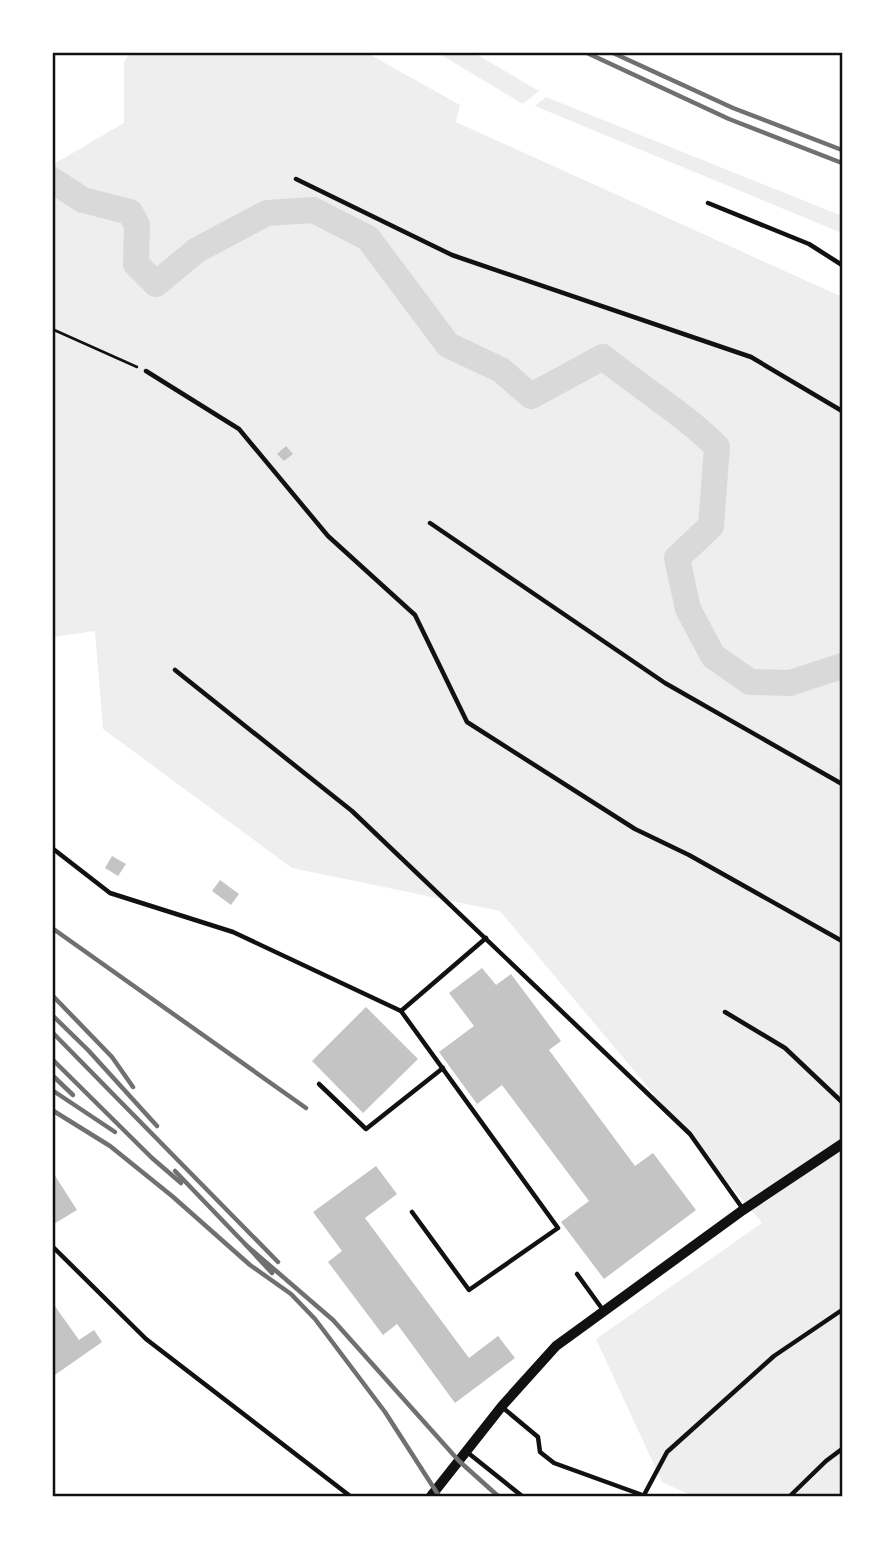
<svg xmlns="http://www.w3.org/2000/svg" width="895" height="1549" viewBox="0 0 895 1549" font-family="'Source Sans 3',sans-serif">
	<rect width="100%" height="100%" fill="#fff"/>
	<g fill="#eee">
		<polygon points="130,53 367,53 460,105 456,122 842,297 842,1496 693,1496 662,1482 596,1339 762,1223 500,911 292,868 103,729 95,631 53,637 52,165 124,123 124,62"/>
		<polygon points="438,53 474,53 539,91 523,104"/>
		<polygon points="546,97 842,216 842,233 535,106"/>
	</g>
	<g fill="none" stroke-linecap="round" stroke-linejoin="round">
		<path stroke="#d9d9d9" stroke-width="26" d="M52,180L83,200L130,212L137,225L136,264L156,284L197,250L267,213L313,210L368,238L448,345L501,370L531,396L603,357C641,388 683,413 717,447L711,526L677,558L688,609L713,656L750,682L790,683L842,666"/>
	</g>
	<g fill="#c4c4c4">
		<polygon points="286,446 293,454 284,461 277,454"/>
		<polygon points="112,856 126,864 118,876 105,868"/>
		<polygon points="220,880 239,894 231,905 212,891"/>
		<polygon points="482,968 496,985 511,974 561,1041 549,1050 635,1166 653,1153 696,1210 604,1279 561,1222 589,1201 502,1085 477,1104 439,1052 474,1026 449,993"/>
		<polygon points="366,1007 418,1059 363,1113 312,1061"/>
		<polygon points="376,1166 397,1194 365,1218 469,1358 498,1336 515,1358 455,1403 397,1324 383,1335 328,1262 342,1251 313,1212"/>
		<polygon points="52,1171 77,1210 52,1225"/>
		<polygon points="52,1302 79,1340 94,1330 102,1342 52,1377"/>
	</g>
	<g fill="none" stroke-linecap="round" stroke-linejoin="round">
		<polyline stroke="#111" stroke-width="2.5" points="52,329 137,367"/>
		<g stroke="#111" stroke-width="4.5">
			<polyline points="296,179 452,255 751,357 842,411"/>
			<polyline points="708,203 809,244 842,265"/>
			<polyline points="146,371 239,429 328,536 415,615 467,722 635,829 689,855 842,941"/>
			<polyline points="430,523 665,683 842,784"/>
			<polyline points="175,670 352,811 690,1134 743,1209"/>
			<polyline points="52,848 110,893 233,932 401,1011"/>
			<polyline points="725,1012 785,1048 842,1102"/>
			<polyline points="319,1084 366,1129 443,1068"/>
			<polyline points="412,1212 469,1290 558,1228 401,1011 486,938"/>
			<polyline points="52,1246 146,1339 350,1496"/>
			<polyline points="577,1274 603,1310"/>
			<polyline points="502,1407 538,1437 540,1452 554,1463 645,1496"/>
			<polyline points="467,1452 522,1496"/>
			<polyline points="644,1495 667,1452 774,1356 842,1310"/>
			<polyline points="790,1496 826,1461 842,1449"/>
		</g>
		<polyline stroke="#111" stroke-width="10" points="431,1496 502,1406 556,1346 743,1210 842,1144"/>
		<g stroke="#707070" stroke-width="4.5">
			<polyline points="585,52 729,119 842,163"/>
			<polyline points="611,52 733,108 842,150"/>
			<polyline points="52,928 306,1108"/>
			<polyline points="52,995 112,1057 133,1087"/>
			<polyline points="52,1015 88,1050 157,1126"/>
			<polyline points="52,1032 278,1262"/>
			<polyline points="52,1059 152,1158 181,1183"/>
			<polyline points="52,1075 73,1095"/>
			<polyline points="52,1090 115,1132"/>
			<polyline points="52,1110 110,1146 172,1196 250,1265 291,1294 315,1319 385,1412 439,1496"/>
			<polyline points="175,1171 246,1245"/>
			<polyline points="272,1273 246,1245 333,1320 459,1461 498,1496"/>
		</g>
	</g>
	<rect width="895" height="1549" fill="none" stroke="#ffffff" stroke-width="108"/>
	<rect x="54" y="54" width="787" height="1441" fill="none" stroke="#111" stroke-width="2.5"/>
</svg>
